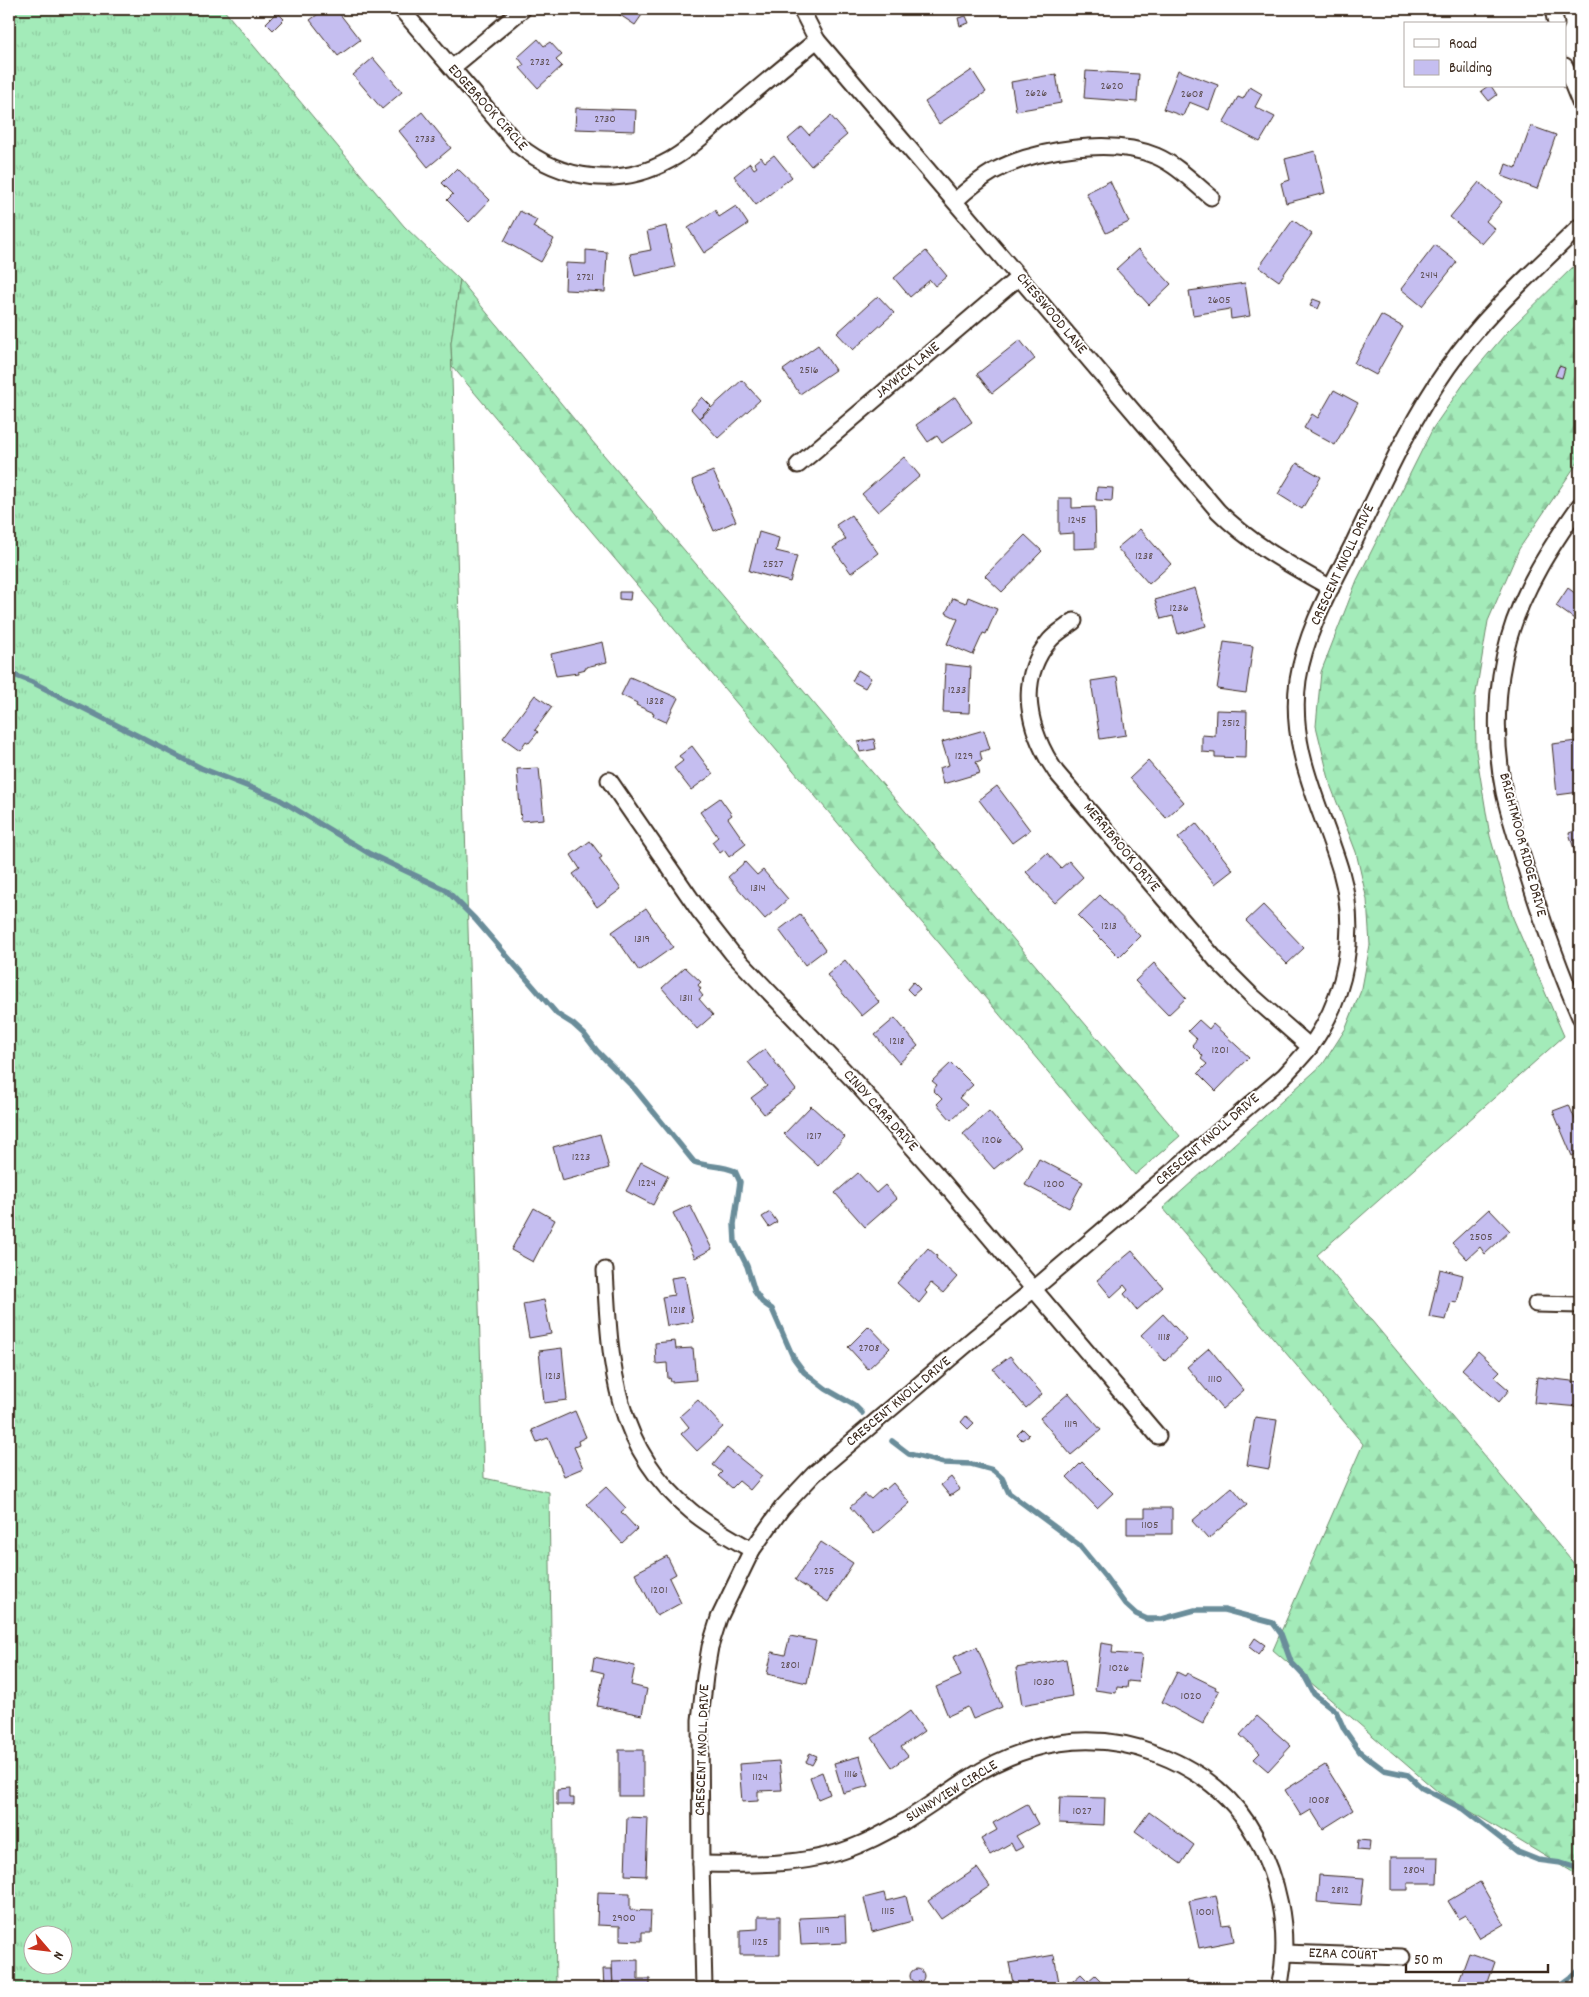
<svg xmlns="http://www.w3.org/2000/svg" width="1589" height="1997" viewBox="0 0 1589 1997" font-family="Dekko,sans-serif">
	<defs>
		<pattern id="grass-tufts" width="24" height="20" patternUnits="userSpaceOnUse" patternTransform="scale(1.25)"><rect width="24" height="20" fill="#a3ebb9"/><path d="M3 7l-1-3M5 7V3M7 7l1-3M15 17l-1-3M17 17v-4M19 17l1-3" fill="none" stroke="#8dca9f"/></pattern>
		<pattern id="forest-firs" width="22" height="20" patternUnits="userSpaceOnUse" patternTransform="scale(1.25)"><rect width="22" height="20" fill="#a3ebb9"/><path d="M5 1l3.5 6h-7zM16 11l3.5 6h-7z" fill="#8dca9f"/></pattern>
	</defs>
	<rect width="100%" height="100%" fill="#fff"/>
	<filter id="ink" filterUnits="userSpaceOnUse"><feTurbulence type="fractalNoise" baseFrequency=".02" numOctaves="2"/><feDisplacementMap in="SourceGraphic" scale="10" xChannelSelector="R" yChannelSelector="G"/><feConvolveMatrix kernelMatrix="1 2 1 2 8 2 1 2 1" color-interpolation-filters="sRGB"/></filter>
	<g filter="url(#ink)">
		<path fill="url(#grass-tufts)" stroke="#6f8a6c" fill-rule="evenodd" d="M9,9H223L404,226L460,280L451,343L484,1478L549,1492L556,1988H9ZM32,1934H62V1964H32Z"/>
		<g fill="url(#forest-firs)" stroke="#6f8a6c">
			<polygon points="1580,260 1580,459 1519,549 1488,621 1475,699 1476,751 1490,836 1513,918 1564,1036 1317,1255 1580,1571 1580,1877 1438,1792 1273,1650 1363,1444 1163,1208 1323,1064 1346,1028 1362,988 1370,945 1367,900 1356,852 1331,787 1316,726 1321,672 1357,580 1433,428 1467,379 1506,333"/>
			<polygon points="460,280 592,441 1180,1136 1135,1175 452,366 451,343"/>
		</g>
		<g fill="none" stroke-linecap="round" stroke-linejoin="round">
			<g stroke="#6b8d9a" stroke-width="5.5">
				<path d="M9,673L32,682L201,768L277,798L370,854L446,890L475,919L557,1014L573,1024L584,1034L597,1051L635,1089L694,1162C708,1167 721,1165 735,1171L740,1182L734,1224L735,1242L747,1266L755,1292L762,1302L772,1309L793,1357L804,1372L826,1389L854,1405L862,1413"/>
				<polyline points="892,1441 909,1454 944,1463 971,1464 993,1470 1002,1478 1009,1493 1079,1545 1107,1579 1125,1604 1136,1614 1147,1619 1162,1619 1195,1610 1224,1610 1273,1623 1281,1634 1291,1662 1305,1677 1314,1694 1336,1711 1344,1729 1360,1752 1384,1770 1408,1775 1422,1788 1463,1809 1518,1852 1538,1860 1561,1863 1580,1869"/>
				<polyline points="1556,1988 1580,1970"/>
			</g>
		</g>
		<g fill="#c5bef0" stroke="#3b2a1e">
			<polygon points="325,9 336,9 360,40 338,56 310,20"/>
			<polygon points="616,9 646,9 635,25 614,11"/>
			<polygon points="277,12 284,19 273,30 266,23"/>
			<polygon points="966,16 969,23 960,26 958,18"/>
			<polygon points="538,39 544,46 550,42 562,55 556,60 562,66 538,88 520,68 524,65 518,57"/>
			<polygon points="373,58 402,92 382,109 353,75"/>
			<polygon points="972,70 986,92 939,124 925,102"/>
			<polygon points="1178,70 1218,85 1209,110 1189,102 1183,116 1163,109"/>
			<polygon points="1086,71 1139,74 1137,102 1084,98"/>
			<polygon points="1056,74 1061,103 1016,111 1011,82"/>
			<polygon points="1488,86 1491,86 1497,95 1489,101 1481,91"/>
			<polygon points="1250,87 1262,94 1255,107 1275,117 1260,142 1223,123 1238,97 1243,99"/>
			<polygon points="576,108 636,110 635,131 575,129"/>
			<polygon points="422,112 451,148 428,167 399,131"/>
			<polygon points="831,116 847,135 811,166 788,139 802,127 809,135"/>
			<polygon points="1531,126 1556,135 1537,189 1502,176 1506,164 1516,168"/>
			<polygon points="1315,151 1325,193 1286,203 1281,183 1290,180 1285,159"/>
			<polygon points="774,155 792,177 756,205 734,176 750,163 754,169 757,167 754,163 761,157 765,162"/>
			<polygon points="457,168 490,200 469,222 447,200 453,194 442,183"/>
			<polygon points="1110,181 1129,222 1106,233 1086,193"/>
			<polygon points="1479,182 1502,202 1486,221 1495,229 1482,244 1450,217"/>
			<polygon points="736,206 748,224 704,253 688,228 715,210 719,217"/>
			<polygon points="520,211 537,220 533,227 554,239 541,262 504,241"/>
			<polygon points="1293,220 1312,234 1279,281 1259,267"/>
			<polygon points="666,226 675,267 635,276 630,254 651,250 647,231"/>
			<polygon points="1435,245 1457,262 1422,306 1401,289"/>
			<polygon points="1138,249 1171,284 1149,305 1116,269"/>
			<polygon points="586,250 607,252 605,292 565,290 566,263 586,264"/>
			<polygon points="926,251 947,276 935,286 930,280 910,297 894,278"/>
			<polygon points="1245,283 1250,316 1231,319 1230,309 1193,315 1189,291"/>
			<polygon points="878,296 894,313 853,350 837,333"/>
			<polygon points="1313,299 1321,302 1318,309 1310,306"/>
			<polygon points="1381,315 1403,327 1376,375 1354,363"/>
			<polygon points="1020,340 1035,359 992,393 977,374"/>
			<polygon points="818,345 835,370 800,394 783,370"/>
			<polygon points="1559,366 1565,368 1562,378 1555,376"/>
			<polygon points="742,380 760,400 718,438 700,418"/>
			<polygon points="1334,390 1358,403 1335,445 1304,428 1312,414 1318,418"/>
			<polygon points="702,397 711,406 699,418 691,409"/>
			<polygon points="955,397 972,422 942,443 937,436 928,442 916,425"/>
			<polygon points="904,457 920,476 878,512 862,494"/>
			<polygon points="1297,463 1321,477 1302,509 1278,494"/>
			<polygon points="713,471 736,521 714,531 692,480"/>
			<polygon points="1097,487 1113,488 1112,501 1096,500"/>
			<polygon points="1059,498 1072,498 1072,508 1095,507 1096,548 1074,549 1074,533 1059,534"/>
			<polygon points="851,515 878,553 851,573 833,548 846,539 836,525"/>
			<polygon points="1140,529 1171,564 1149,584 1117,548"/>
			<polygon points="759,532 779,538 776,551 797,556 790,582 749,571"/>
			<polygon points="1025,535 1042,551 1002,592 985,576"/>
			<polygon points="1195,588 1206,626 1178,634 1173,616 1161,619 1155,600"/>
			<polygon points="1568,588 1580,597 1580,623 1556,606"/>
			<polygon points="619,592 631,592 630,600 619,599"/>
			<polygon points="968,597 997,609 986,634 983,633 973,655 947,644 958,619 946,613 953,598 966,603"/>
			<polygon points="603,642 607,662 586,667 586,669 578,671 578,673 556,676 551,654"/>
			<polygon points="1224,642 1253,646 1246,693 1217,689"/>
			<polygon points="945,664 971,667 969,713 943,712"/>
			<polygon points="858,670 871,678 865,688 852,681"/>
			<polygon points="630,677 678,698 666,722 653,716 654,713 636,705 637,703 621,695"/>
			<polygon points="1117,677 1126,735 1100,739 1091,681"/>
			<polygon points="535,695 552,707 535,730 538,732 529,743 526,741 520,750 503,738"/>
			<polygon points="1216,710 1247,711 1246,758 1215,757 1215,753 1202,752 1202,735 1215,736"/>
			<polygon points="984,730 990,749 980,752 982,760 976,762 980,773 943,784 939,768 949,765 942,742"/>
			<polygon points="874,739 876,749 860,752 858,742"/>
			<polygon points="1577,741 1580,769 1580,792 1557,795 1552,744"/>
			<polygon points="692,746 713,774 691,790 674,768 683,761 679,756"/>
			<polygon points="1148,761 1184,802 1166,818 1130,778"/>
			<polygon points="539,768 544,819 521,821 517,769"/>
			<polygon points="997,786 1030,830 1012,843 979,800"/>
			<polygon points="720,798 732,815 728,818 746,844 729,857 724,850 720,853 712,842 718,837 700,812"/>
			<polygon points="1196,823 1233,870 1215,884 1178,838"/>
			<polygon points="1580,829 1580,868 1569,833"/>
			<polygon points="590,841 602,857 599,859 621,889 597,907 573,874 580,869 571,855"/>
			<polygon points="1047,853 1061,868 1069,861 1083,877 1055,903 1026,872"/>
			<polygon points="745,862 757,875 763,870 788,899 765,919 728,877"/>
			<polygon points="1100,895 1140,936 1119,957 1078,916"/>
			<polygon points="1263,905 1304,948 1287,964 1246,921"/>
			<polygon points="646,908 673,947 639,971 612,932"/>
			<polygon points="800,914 825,950 805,965 779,930"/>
			<polygon points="845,960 879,1002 862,1016 827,975"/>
			<polygon points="1154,963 1186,998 1168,1015 1135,981"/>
			<polygon points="685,967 701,982 698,985 701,989 699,991 703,996 699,999 713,1015 697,1029 662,988"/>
			<polygon points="913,982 920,989 913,995 907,989"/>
			<polygon points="895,1018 918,1046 899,1063 875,1035"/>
			<polygon points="1199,1020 1209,1029 1213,1024 1249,1057 1216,1091 1198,1073 1207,1064 1201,1059 1203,1056 1192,1045 1197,1039 1188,1031"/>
			<polygon points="765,1049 796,1090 764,1114 751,1098 767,1086 748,1062"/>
			<polygon points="951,1063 973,1085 959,1098 967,1105 951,1120 937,1104 942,1099 933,1090 937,1085 932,1081"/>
			<polygon points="1569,1105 1577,1124 1580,1122 1580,1152 1572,1156 1553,1111"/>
			<polygon points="811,1106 845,1137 818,1166 784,1134"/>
			<polygon points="989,1111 1021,1147 994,1169 963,1134"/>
			<polygon points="600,1134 609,1168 562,1181 553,1147"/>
			<polygon points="1039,1159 1083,1182 1069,1208 1025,1185"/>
			<polygon points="641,1162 668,1176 653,1205 626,1191"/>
			<polygon points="858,1173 876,1193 885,1185 897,1199 865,1227 835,1193"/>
			<polygon points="690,1205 712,1249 695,1258 673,1213"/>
			<polygon points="534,1208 555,1220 533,1262 511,1250"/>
			<polygon points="1489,1209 1510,1231 1485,1254 1480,1247 1467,1259 1452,1243"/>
			<polygon points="770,1212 777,1222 769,1227 762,1217"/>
			<polygon points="928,1248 937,1256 936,1258 957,1277 943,1293 931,1283 925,1291 927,1293 919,1303 897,1283"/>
			<polygon points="1132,1251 1163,1287 1137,1310 1124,1294 1128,1290 1124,1285 1111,1297 1097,1280"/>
			<polygon points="1440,1269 1463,1275 1457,1303 1451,1302 1446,1320 1429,1317"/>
			<polygon points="685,1276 693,1322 667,1326 662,1297 674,1295 671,1278"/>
			<polygon points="544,1300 551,1334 529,1338 523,1304"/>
			<polygon points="1163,1314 1187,1340 1165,1361 1141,1335"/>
			<polygon points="869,1326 890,1348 868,1369 848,1347"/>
			<polygon points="675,1341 676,1349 693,1348 696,1380 671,1382 670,1378 668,1379 667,1363 656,1364 655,1343"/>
			<polygon points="562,1348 567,1400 544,1403 539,1351"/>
			<polygon points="1209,1348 1244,1390 1222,1409 1187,1367"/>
			<polygon points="1478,1351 1500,1371 1494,1377 1509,1390 1499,1402 1462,1369"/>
			<polygon points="1010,1356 1042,1394 1026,1408 993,1369"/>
			<polygon points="1537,1377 1580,1382 1580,1407 1534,1403"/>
			<polygon points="1069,1393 1101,1430 1071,1455 1040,1418"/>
			<polygon points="698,1400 723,1427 697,1451 681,1434 689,1427 680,1416"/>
			<polygon points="575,1411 586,1437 578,1441 579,1445 574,1447 583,1468 564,1476 548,1438 537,1442 532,1430"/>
			<polygon points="966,1416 974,1423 968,1429 961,1422"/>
			<polygon points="1255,1417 1277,1420 1269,1469 1247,1465"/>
			<polygon points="1023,1429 1029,1435 1022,1440 1017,1435"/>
			<polygon points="727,1448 762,1476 750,1490 739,1481 732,1488 718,1476 722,1472 713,1465"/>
			<polygon points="1082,1462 1113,1493 1097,1508 1067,1477"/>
			<polygon points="951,1477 960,1489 950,1496 941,1485"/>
			<polygon points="893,1483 910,1503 874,1534 850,1507 865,1494 871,1499 883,1488 885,1490"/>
			<polygon points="606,1487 626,1508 621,1512 637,1529 622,1543 587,1504"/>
			<polygon points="1232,1487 1247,1505 1208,1539 1192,1521"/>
			<polygon points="1145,1508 1172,1508 1172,1534 1127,1534 1127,1517 1145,1517"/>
			<polygon points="821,1542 853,1563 828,1602 795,1580"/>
			<polygon points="667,1556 676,1574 669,1578 681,1603 657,1616 635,1573"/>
			<polygon points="790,1636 816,1641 807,1683 767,1674 772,1652 785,1655"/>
			<polygon points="1255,1638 1265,1645 1258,1654 1249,1647"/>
			<polygon points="1101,1643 1113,1645 1112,1653 1142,1655 1138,1682 1128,1681 1127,1688 1117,1687 1116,1693 1095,1690"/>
			<polygon points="977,1647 1002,1707 973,1719 968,1707 948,1716 936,1687 961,1676 953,1657"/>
			<polygon points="594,1657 635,1666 631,1685 647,1689 642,1715 597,1706 604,1673 592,1670"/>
			<polygon points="1066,1659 1072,1696 1022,1705 1016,1668"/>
			<polygon points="1177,1672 1185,1676 1187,1673 1216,1687 1215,1689 1219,1691 1203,1724 1162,1702"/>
			<polygon points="910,1711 924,1731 901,1747 908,1756 892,1767 872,1738"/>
			<polygon points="1257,1716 1291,1746 1268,1771 1254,1759 1260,1753 1240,1735"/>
			<rect x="619" y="1750" width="24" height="46"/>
			<polygon points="810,1753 817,1756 812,1765 806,1762"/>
			<polygon points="860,1756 869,1786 843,1793 834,1763"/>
			<polygon points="779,1761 782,1790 758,1791 758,1801 742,1802 739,1764"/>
			<polygon points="1325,1765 1353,1810 1323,1829 1311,1810 1301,1816 1285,1790"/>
			<polygon points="822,1772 830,1794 818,1799 810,1777"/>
			<polygon points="569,1789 569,1798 574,1798 574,1805 557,1805 557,1790"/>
			<polygon points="1060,1797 1105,1798 1104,1825 1059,1823"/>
			<polygon points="1027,1804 1038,1824 1016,1836 1023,1847 1015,1851 1011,1843 990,1855 981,1839 997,1830 993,1823"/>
			<polygon points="1149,1812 1194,1845 1181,1864 1135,1831"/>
			<polygon points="627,1817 648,1818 646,1876 625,1875"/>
			<polygon points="1358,1840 1370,1841 1369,1851 1357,1850"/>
			<polygon points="1391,1857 1438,1857 1437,1883 1408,1883 1408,1890 1391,1890"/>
			<polygon points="977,1868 990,1886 941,1919 928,1901"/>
			<polygon points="1319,1875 1364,1878 1361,1905 1317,1902"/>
			<polygon points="1480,1882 1504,1924 1480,1938 1466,1915 1459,1919 1448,1901"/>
			<polygon points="598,1892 630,1893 630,1910 651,1911 650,1932 642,1932 642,1941 620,1940 620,1926 597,1925"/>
			<polygon points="884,1893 886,1901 906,1896 912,1921 872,1932 864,1898"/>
			<polygon points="1216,1895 1222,1925 1231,1924 1234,1941 1199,1948 1189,1901"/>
			<polygon points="758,1916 780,1916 780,1955 740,1955 740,1930 758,1929"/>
			<polygon points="845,1916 846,1943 801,1945 799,1918"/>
			<polygon points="1469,1953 1495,1962 1486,1988 1463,1988 1464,1985 1458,1983"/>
			<polygon points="1054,1955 1060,1988 1014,1988 1009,1963"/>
			<polygon points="638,1960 638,1979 650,1979 650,1988 613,1988 612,1961"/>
			<polygon points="603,1969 612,1969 613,1988 604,1988"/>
			<circle cx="917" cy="1976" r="7"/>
			<polygon points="1081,1974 1088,1981 1095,1975 1108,1988 1065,1988"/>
			<polygon points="1187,1980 1203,1988 1183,1988"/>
		</g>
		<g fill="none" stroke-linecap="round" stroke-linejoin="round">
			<g stroke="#3b2a1e" stroke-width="19">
				<g id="minor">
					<path d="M401,9L518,145C562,181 620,188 670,160C692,148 710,129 729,113C758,88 787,64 817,40"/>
					<path d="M801,9L817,40L1218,511C1251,544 1290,565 1331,588"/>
					<polyline points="1553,9 1556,24"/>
					<polyline points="1565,66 1580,103"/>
					<polyline points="452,68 523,9"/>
					<path d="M955,201C967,190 980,179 994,171C1036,149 1112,137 1156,156C1177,165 1194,183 1211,197"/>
					<polyline points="798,465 1019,277"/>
					<path d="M1580,505C1551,546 1523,589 1509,638C1495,687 1494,742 1504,792C1510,820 1520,848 1528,875C1543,923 1560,971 1580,1017"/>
					<path d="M1074,621C1067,627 1057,632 1050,640C1015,681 1029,732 1056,772L1217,961L1252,996L1310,1047"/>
					<polyline points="609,780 700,912 732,953 855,1082 944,1183 1158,1436"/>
					<path d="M605,1270C610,1363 613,1447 691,1511C710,1527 731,1538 752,1550"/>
					<polyline points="1536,1304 1580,1305"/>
					<path d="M701,1864C749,1865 805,1866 851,1848C894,1832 930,1804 968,1779C1026,1741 1092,1729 1157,1754C1194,1768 1226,1790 1248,1824C1278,1872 1292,1932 1279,1988"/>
					<polyline points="1284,1953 1402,1957"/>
					<path d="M704,1988L701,1864L700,1720L705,1676L710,1647L719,1618L752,1550L782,1508L814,1474L974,1338L1034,1289L1284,1076C1293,1066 1302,1057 1310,1047C1347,996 1358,932 1341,872C1322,807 1288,752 1298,680C1306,630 1332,586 1354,542C1383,482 1410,421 1448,367C1485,314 1534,271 1580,226"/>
				</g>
			</g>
			<use href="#minor" stroke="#fff" stroke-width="15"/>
		</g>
	</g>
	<g text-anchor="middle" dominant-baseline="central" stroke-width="4" stroke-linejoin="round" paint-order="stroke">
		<g font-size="12" fill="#5e4f52">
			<text x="540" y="62">2732</text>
			<text x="1112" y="86">2620</text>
			<text x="1036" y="93">2626</text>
			<text x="1192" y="94">2608</text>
			<text x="605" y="119">2730</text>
			<text x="425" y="139">2733</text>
			<text x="1429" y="275">2414</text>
			<text x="585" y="277">2721</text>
			<text x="1219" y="300">2605</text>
			<text x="809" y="370">2516</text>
			<text x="1077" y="520">1245</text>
			<text x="1144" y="556">1238</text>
			<text x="773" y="564">2527</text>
			<text x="1179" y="608">1236</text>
			<text x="957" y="690">1233</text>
			<text x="655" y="701">1328</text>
			<text x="1231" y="723">2512</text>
			<text x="964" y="756">1229</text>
			<text x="758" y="888">1314</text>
			<text x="1109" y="926">1213</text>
			<text x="642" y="939">1319</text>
			<text x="686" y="998">1311</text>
			<text x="897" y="1041">1218</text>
			<text x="1220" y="1050">1201</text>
			<text x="814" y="1136">1217</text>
			<text x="992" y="1140">1206</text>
			<text x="581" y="1157">1223</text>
			<text x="647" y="1183">1224</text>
			<text x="1054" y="1184">1200</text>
			<text x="1481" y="1237">2505</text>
			<text x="678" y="1310">1218</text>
			<text x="1164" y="1337">1118</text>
			<text x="869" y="1348">2708</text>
			<text x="553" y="1376">1213</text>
			<text x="1215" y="1379">1110</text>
			<text x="1071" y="1424">1119</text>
			<text x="1150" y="1525">1105</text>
			<text x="824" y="1571">2725</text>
			<text x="659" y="1590">1201</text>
			<text x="790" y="1665">2801</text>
			<text x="1119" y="1668">1026</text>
			<text x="1044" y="1682">1030</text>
			<text x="1191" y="1696">1020</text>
			<text x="851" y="1774">1116</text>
			<text x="760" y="1777">1124</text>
			<text x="1319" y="1800">1008</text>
			<text x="1082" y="1811">1027</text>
			<text x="1414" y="1870">2804</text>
			<text x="1340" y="1890">2812</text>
			<text x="888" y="1911">1115</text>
			<text x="1205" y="1912">1001</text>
			<text x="624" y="1918">2900</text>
			<text x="823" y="1930">1119</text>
			<text x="760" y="1942">1125</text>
		</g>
		<g font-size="15" fill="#3b2a1e" stroke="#fff">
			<text transform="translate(487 108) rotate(48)">EDGEBROOK CIRCLE</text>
			<text transform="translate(1051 314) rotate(50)">CHESSWOOD LANE</text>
			<text transform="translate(908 371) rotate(-40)">JAYWICK LANE</text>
			<text transform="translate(1343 565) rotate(-65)">CRESCENT KNOLL DRIVE</text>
			<text transform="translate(1522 845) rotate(75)">BRIGHTMOOR RIDGE DRIVE</text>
			<text transform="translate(1121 848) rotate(50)">MERRIBROOK DRIVE</text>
			<text transform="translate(880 1111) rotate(48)">CINDY CARR DRIVE</text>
			<text transform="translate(1208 1140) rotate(-41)">CRESCENT KNOLL DRIVE</text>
			<text transform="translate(899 1402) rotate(-40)">CRESCENT KNOLL DRIVE</text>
			<text transform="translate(703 1750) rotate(-88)">CRESCENT KNOLL DRIVE</text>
			<text transform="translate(952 1792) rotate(-32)">SUNNYVIEW CIRCLE</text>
			<text transform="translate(1343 1955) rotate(2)">EZRA COURT</text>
		</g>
	</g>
	<rect width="1589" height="1997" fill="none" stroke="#fff" stroke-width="30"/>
	<rect x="15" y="15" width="1559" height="1967" fill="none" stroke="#3b2a1e" stroke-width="2" filter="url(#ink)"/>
	<rect x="1404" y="22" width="162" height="65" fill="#ffffff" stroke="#b1aaa5"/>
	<rect x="1414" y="39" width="25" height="8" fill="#ffffff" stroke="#b1aaa5"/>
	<text x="1449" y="48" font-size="15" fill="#3b2a1e">Road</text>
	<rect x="1414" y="60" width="25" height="15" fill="#c5bef0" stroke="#b1aaa5"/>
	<text x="1449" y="72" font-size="15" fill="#3b2a1e">Building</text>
	<g transform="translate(48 1950) rotate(118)"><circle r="24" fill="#ffffff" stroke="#b1aaa5"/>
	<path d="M0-4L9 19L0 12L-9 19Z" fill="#c8321e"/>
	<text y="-8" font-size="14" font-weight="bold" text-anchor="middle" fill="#3b2a1e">N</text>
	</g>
	<path d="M1406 1964v8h142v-8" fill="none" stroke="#3b2a1e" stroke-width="2.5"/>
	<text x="1414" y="1964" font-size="15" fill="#3b2a1e" stroke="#ffffff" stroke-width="4" paint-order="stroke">50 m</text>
</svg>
